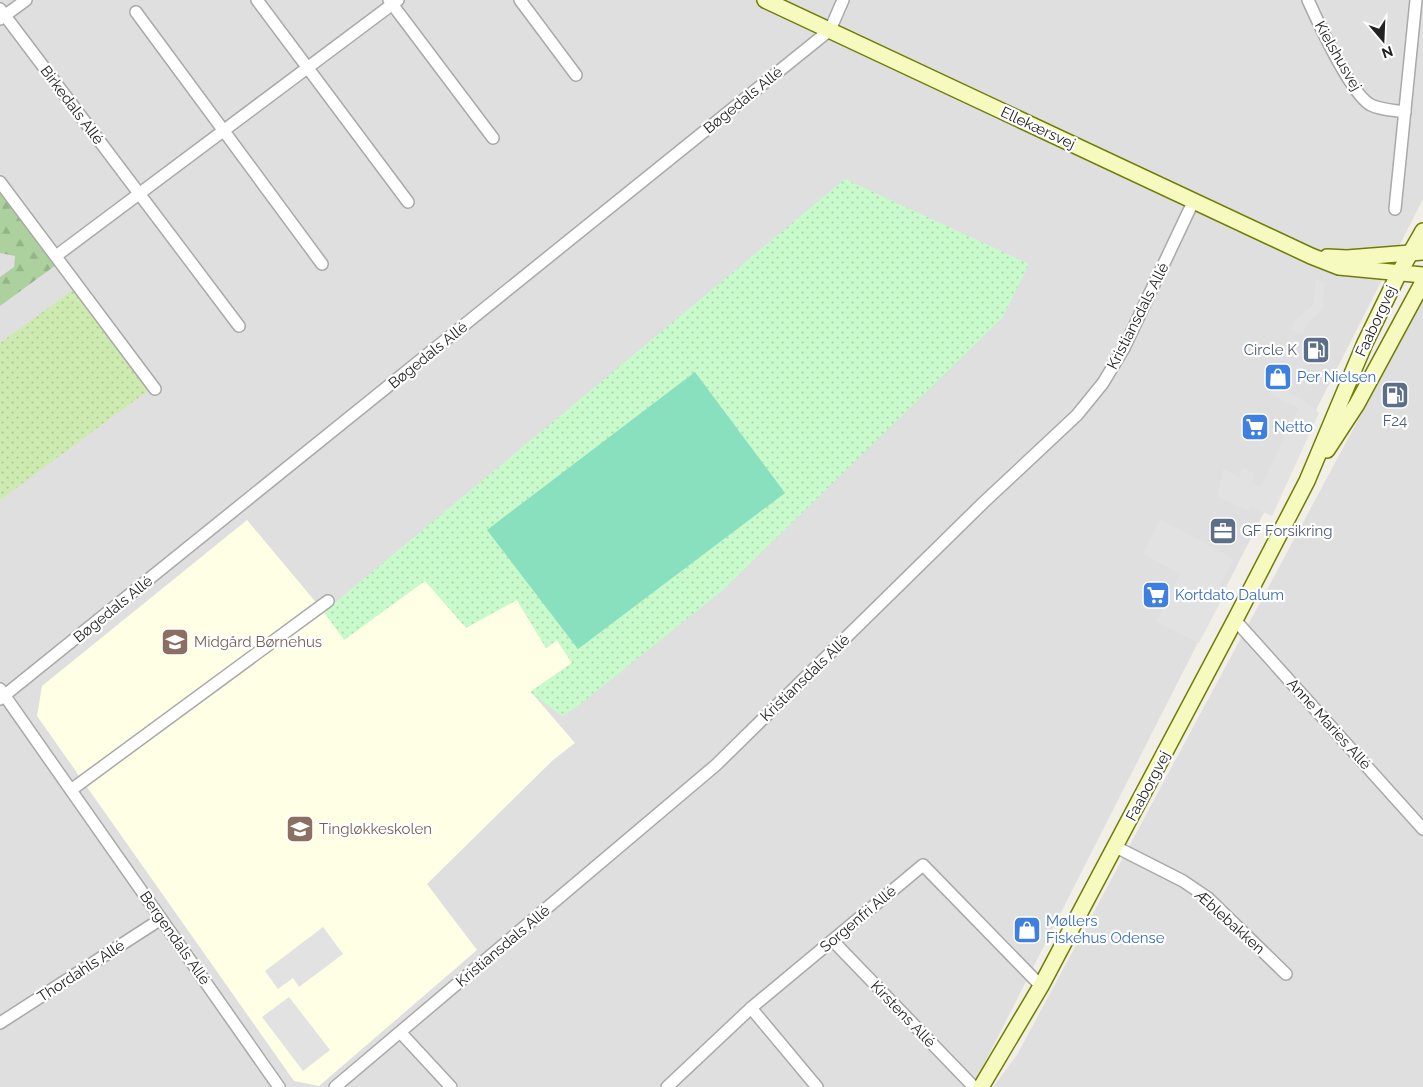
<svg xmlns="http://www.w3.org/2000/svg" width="1423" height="1087" viewBox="0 0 1423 1087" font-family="Raleway,sans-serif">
	<defs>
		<pattern id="grass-dots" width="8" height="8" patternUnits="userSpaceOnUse" patternTransform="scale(1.25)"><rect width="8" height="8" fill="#cdebb0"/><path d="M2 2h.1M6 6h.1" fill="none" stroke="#b0c997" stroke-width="1.8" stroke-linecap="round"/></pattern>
		<pattern id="forest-firs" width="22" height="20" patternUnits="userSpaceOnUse" patternTransform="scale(1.25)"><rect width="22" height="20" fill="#add19e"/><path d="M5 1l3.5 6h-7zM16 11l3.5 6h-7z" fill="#95b388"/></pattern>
		<pattern id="park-dots" width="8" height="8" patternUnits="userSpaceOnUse" patternTransform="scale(1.25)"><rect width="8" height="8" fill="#c8facc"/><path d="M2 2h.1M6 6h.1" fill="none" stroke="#acd6af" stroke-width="1.8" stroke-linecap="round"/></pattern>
	</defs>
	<rect width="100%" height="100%" fill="#f2efe9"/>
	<g fill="#e0dfdf">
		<polygon points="0,0 1423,0 1423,199 978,1076 970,1087 0,1087"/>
		<polygon points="1423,299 1423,1087 993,1087 1017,1055"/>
	</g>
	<polygon fill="#ffffe5" points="247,520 324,612 425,581 517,600 546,648 557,640 572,663 531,692 575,743 553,760 427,884 477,950 319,1086 294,1081 37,716 42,686"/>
	<polygon fill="url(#grass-dots)" points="74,289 149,390 0,500 0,343"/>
	<polygon fill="url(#forest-firs)" points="0,189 56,265 0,306 0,277 14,267 15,256 0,253"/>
	<polygon fill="url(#park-dots)" points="845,179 1029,264 1003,317 723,590 578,706 562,716 530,692 572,663 557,640 546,648 517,600 466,628 425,581 344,640 324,612"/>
	<polygon fill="#88e0be" points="695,372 785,493 578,649 487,530"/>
	<g fill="#e2e2e2">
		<polygon points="1316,279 1325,283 1322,309 1307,325 1303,334 1291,330 1294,321 1313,305"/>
		<polygon points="1274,385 1302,399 1319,413 1272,516 1251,507 1249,511 1217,497 1223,469 1239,477 1243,468 1255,474 1251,483 1261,487 1298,408 1270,394"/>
		<polygon points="1160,519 1234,559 1219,587 1226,591 1199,643 1156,622 1180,574 1143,554"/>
		<polygon points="323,927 343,954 299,987 293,978 278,989 265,971"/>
		<polygon points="289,997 330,1050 303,1071 262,1017"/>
	</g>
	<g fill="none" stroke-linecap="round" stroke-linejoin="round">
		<g stroke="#a9a9a9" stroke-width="14">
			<g id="street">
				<polyline points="257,0 408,202"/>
				<polyline points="389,0 493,138"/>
				<polyline points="520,0 576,75"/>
				<path d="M1308,0C1318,22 1351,95 1371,105C1381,110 1393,110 1405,112"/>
				<polyline points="0,9 239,326"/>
				<polyline points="136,12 322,264"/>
				<polyline points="0,19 26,0"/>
				<polyline points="0,182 155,389"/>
				<polyline points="1395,209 1416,0"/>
				<polyline points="56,256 398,0"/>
				<polyline points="1235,620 1423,829"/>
				<polyline points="0,689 279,1087"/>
				<polyline points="0,699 830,30 843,0"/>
				<polyline points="71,790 328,601"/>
				<polyline points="1116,847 1183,881 1208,898 1286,974"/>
				<polyline points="833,941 974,1087"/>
				<polyline points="751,1008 817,1087"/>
				<polyline points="0,1023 161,919"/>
				<polyline points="401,1033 451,1087"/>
				<polyline points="335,1087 716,765 983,503 1077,415 1103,383 1124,348 1194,200"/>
				<polyline points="667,1087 751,1008 923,865 1041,986"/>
			</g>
		</g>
		<g stroke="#707d05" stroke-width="18">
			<g id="secondary">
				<polyline points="765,0 1311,256 1339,267 1423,275"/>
				<polyline points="1327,257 1347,258 1423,252"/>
				<polyline points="1327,450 1357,404 1423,282"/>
				<polyline points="981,1087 1041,986 1235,620 1307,481 1365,343 1399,273 1423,231"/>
			</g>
		</g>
		<use href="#street" stroke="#fff" stroke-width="11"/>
		<use href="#secondary" stroke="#f7fabf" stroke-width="15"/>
	</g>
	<defs>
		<g id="fuel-square" transform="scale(1.4375)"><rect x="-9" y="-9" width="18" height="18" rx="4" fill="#5c6f8a" stroke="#fff"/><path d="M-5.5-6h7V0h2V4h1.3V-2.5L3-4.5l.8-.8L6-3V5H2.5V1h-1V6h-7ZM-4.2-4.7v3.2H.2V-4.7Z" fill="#fff"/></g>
		<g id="shop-square" transform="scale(1.4375)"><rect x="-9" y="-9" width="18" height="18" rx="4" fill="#3f7fe0" stroke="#fff"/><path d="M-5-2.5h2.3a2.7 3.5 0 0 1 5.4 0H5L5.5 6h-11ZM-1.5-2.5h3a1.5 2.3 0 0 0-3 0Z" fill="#fff"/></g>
		<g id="supermarket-square" transform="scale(1.4375)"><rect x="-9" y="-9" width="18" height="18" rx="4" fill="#3f7fe0" stroke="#fff"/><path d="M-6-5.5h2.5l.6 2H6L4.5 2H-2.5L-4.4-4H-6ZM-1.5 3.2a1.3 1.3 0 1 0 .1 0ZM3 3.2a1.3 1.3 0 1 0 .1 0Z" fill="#fff"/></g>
		<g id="office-square" transform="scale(1.4375)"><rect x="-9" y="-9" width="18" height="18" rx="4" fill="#5c6f8a" stroke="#fff"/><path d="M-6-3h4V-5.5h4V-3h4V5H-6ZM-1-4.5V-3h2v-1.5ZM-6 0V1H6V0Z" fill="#fff"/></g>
		<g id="school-square" transform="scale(1.4375)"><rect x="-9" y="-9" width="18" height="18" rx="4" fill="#8d6e63" stroke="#fff"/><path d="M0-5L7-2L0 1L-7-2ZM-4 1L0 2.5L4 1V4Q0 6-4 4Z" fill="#fff"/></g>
	</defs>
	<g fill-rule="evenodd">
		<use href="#fuel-square" x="1316" y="350"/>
		<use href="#shop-square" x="1278" y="377"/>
		<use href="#fuel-square" x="1395" y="395"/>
		<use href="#supermarket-square" x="1255" y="427"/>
		<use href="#office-square" x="1223" y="531"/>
		<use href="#supermarket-square" x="1156" y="595"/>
		<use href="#school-square" x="175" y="642"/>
		<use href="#school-square" x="300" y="829"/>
		<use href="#shop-square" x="1027" y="930"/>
	</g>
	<g text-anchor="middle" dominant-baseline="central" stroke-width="4.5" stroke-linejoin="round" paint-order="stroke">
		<g font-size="15" fill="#222" stroke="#fff">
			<text transform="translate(1338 56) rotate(60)">Kielshusvej</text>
			<text transform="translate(743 100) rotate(-39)">Bøgedals Allé</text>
			<text transform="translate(72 105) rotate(53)">Birkedals Allé</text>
			<text transform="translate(1038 128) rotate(25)">Ellekærsvej</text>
			<text transform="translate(1138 316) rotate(-63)">Kristiansdals Allé</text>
			<text transform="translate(1376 321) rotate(-65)">Faaborgvej</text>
			<text transform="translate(428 355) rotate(-39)">Bøgedals Allé</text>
			<text transform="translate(113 609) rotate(-39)">Bøgedals Allé</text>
			<text transform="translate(805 678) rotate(-44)">Kristiansdals Allé</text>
			<text transform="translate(1329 724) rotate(48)">Anne Maries Allé</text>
			<text transform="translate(1148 786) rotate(-62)">Faaborgvej</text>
			<text transform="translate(858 919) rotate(-40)">Sorgenfri Allé</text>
			<text transform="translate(1230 922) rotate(42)">Æblebakken</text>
			<text transform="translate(175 938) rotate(55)">Bergendals Allé</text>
			<text transform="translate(503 946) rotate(-40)">Kristiansdals Allé</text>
			<text transform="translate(81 971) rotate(-33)">Thordahls Allé</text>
			<text transform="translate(903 1014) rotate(46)">Kirstens Allé</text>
		</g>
		<g font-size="15" fill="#4e5e75" stroke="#fff" text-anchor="end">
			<text x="1297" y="350">Circle K</text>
			<text x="1395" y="421" text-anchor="middle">F24</text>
			<text x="1242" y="531" text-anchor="start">GF Forsikring</text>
		</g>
		<g font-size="15" fill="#366cbe" stroke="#fff" text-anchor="start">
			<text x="1297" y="377">Per Nielsen</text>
			<text x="1274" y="427">Netto</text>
			<text x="1175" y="595">Kortdato Dalum</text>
			<text x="1046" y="921">Møllers<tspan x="1046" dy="17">Fiskehus Odense</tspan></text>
		</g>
		<g font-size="15" fill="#785e54" stroke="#fff" text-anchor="start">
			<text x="194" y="642">Midgård Børnehus</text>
			<text x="319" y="829">Tingløkkeskolen</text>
		</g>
	</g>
	<g transform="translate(1383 40) rotate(161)" stroke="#ffffff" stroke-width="4" paint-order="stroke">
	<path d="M0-4L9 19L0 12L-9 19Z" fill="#222222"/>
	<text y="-8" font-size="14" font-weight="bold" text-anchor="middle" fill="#222222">N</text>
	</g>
</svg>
